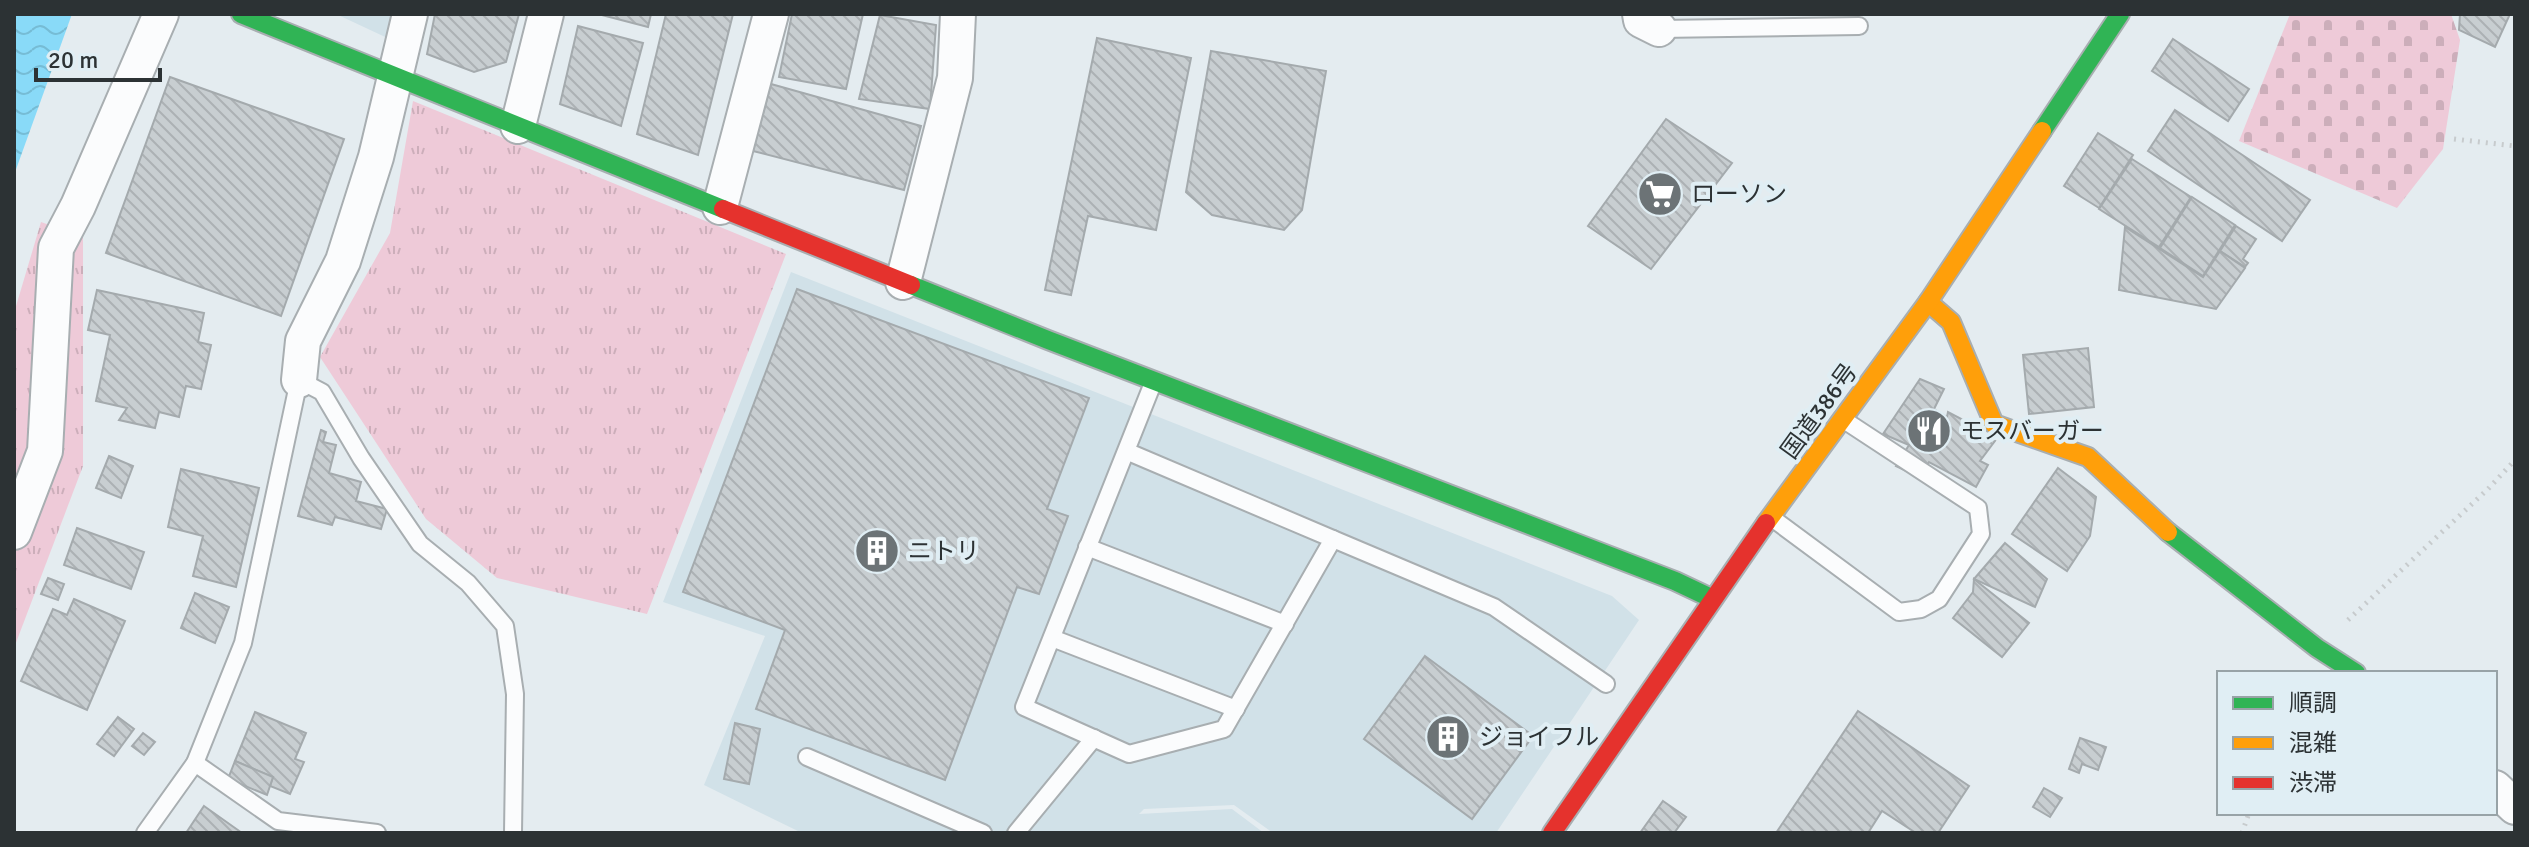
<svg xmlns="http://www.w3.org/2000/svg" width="2529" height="847" viewBox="0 0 2529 847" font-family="Signika,'Noto Sans JP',sans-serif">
	<defs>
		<pattern id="grass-tufts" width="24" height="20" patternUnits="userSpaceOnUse" patternTransform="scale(2)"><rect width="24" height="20" fill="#eecad8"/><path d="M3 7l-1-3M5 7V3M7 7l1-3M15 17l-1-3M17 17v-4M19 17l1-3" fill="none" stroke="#ccaeba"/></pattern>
		<pattern id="cemetery-stones" width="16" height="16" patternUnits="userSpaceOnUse" patternTransform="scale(2)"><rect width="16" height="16" fill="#eecad8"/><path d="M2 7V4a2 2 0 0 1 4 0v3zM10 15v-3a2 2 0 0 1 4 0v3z" fill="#ccaeba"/></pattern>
		<pattern id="water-waves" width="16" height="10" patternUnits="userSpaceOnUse" patternTransform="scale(2)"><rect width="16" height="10" fill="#89daf8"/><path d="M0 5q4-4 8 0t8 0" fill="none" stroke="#76bcd5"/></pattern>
		<pattern id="building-back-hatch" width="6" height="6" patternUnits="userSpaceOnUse" patternTransform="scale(2)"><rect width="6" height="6" fill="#c8ced1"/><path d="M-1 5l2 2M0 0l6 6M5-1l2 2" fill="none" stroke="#acb1b4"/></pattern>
	</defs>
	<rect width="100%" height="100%" fill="#e4ecf0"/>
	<g fill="#d1e1e8">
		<polygon points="336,14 404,14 398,43"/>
		<polygon points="791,272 1612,596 1639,620 1496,833 1273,833 1234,805 1144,809 1139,814 1232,809 1264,833 802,833 704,785 765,636 663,602"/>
	</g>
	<g fill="url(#grass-tufts)">
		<polygon points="413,101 786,254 647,614 497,578 426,519 320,357 390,233"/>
		<polygon points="41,222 83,237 83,466 14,648 14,313"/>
	</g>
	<polygon fill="url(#cemetery-stones)" points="2290,14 2451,14 2460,40 2443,149 2397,208 2239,141"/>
	<polygon fill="url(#water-waves)" points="14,14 72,14 14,175"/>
	<g fill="url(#building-back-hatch)" stroke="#a4aaad" stroke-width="2">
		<polygon points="435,14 519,14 506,62 474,72 427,54"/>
		<polygon points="598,14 651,14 648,27"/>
		<polygon points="666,14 733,14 698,155 637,134"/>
		<polygon points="792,14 863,14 846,89 779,77"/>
		<polygon points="2460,14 2510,14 2495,47 2459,30"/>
		<polygon points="880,15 936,25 930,109 859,99"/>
		<polygon points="578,26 643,43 621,126 560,104"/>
		<polygon points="1097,38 1191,58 1156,230 1088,216 1071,295 1045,290"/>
		<polygon points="2173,39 2249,89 2228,121 2152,71"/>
		<polygon points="1211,51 1326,71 1302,210 1284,230 1212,215 1186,192"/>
		<polygon points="170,77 344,139 281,316 106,253"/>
		<polygon points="771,84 921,126 904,190 753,151"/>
		<polygon points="2175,110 2310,200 2282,241 2148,151"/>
		<polygon points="1666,119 1732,163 1651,269 1588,226"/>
		<polygon points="2098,133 2133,155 2099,208 2064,186"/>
		<polygon points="2132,159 2191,197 2159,247 2099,209"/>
		<polygon points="2192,197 2235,225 2203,276 2160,248"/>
		<polygon points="2236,226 2256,239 2243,259 2248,263 2245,267 2220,251"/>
		<polygon points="2125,227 2203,277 2220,251 2245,268 2216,309 2119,290"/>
		<polygon points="797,289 1089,398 1047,509 1068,516 1039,594 1017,587 945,780 756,709 785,630 683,592"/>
		<polygon points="97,290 204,313 198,342 211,345 201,389 186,386 179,417 159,412 155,428 119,420 127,408 96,401 110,335 88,330"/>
		<polygon points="2088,348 2094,407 2029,414 2023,355"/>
		<polygon points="1920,379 1944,389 1934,409 1947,417 1948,412 1969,423 1965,427 1995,441 1980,461 1988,465 1976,487 1929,462 1921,478 1896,466 1909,445 1883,434"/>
		<polygon points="321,430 326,432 323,442 336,445 329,473 361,482 356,501 387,509 381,529 335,517 332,525 298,516"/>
		<polygon points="109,456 133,466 121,498 96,488"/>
		<polygon points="2058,468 2096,497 2090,536 2067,571 2012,534"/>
		<polygon points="181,469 259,488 236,587 193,576 203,536 168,527"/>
		<polygon points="77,528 144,552 131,589 64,565"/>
		<polygon points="2005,543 2047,579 2035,607 1974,579"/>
		<polygon points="48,578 64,584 58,600 41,594"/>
		<polygon points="1974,579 2029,623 2002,657 1953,618 1973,592"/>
		<polygon points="195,593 229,607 215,643 181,628"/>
		<polygon points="74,599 125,621 87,710 21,681 53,609 67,615"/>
		<polygon points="1425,656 1533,736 1472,819 1364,739"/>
		<polygon points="1858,711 1969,786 1938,833 1916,833 1882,811 1868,833 1776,833"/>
		<polygon points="255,712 306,733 295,759 304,762 290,794 270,786 273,777 235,761"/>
		<polygon points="118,717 134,729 114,756 97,744"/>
		<polygon points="735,723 760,729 749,784 724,779"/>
		<polygon points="143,733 155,742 144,755 132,746"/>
		<polygon points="2080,738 2106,747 2098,770 2082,764 2079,773 2069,769"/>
		<polygon points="235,761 273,777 267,795 228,779"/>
		<polygon points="2044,788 2062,798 2050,817 2033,807"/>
		<polygon points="1663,801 1686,817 1674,833 1640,833"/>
		<polygon points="204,806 242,833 186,833"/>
	</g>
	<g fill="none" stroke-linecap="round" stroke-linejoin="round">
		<g stroke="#a8aeb1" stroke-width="20">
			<g id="lane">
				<polyline points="1659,29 1859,26"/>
				<polyline points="1126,451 1333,539 1224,729 1129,754 1024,707 1153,383"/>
				<polyline points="1772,518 1899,612 1921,609 1939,599 1981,534 1978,508 1844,420"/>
				<polyline points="1333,539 1494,607 1606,684"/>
				<polyline points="1087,547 1285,624"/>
				<polyline points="1052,638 1236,709"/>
				<polyline points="807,757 983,833"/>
				<polyline points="195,763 278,821 377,833"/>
				<polyline points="145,833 195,763 243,643 299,380 322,392 361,458 420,544 468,583 505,626 515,694 513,833"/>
				<polyline points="1016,833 1094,738"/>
			</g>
		</g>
		<g stroke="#a8aeb1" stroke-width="38">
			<g id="street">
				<polyline points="1640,14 1641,20 1659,29"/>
				<polyline points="518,126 546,14"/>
				<polyline points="720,207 771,14"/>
				<polyline points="903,282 955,78 958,14"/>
				<polyline points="299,380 303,341 343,261 376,157 410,14"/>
				<polyline points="14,532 45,451 56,248 78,206 161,14"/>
				<polyline points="2495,788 2515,807"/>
			</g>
		</g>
		<g stroke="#a8aeb1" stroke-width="22">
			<g id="fast">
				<polyline points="241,14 723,209"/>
				<polyline points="2042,131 2120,14"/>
				<polyline points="911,285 1048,340 1675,581 1713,599"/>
				<polyline points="2168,532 2317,648 2356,673"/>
			</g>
		</g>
		<g stroke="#a8aeb1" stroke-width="22">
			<g id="slow">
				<polyline points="1928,302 1951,322 1994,424 2088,457 2168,532"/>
				<polyline points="1766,523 1928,302 2042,131"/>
			</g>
		</g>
		<g stroke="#a8aeb1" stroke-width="22">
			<g id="jam">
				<polyline points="723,209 911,285"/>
				<polyline points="1552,833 1766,523"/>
			</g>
		</g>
		<g stroke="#c7cbcd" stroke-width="5" stroke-dasharray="2 6" stroke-linecap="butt">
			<polyline points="2454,139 2515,146"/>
			<polyline points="2348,620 2488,489 2515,460"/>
			<polyline points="2242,833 2249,813"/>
		</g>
		<use href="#lane" stroke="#fbfcfd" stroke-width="16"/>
		<use href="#street" stroke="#fbfcfd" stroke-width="34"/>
		<use href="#fast" stroke="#30b455" stroke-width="18"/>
		<use href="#slow" stroke="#ff9f0a" stroke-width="18"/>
		<use href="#jam" stroke="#e5322d" stroke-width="18"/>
	</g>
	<defs>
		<g id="supermarket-disc" transform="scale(2.3)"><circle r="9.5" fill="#6c7376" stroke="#e0eef4"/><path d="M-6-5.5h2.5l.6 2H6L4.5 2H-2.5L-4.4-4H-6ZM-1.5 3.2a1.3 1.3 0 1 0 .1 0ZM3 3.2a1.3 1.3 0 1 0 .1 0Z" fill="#fff"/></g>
		<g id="restaurant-disc" transform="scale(2.3)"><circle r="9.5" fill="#6c7376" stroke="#e0eef4"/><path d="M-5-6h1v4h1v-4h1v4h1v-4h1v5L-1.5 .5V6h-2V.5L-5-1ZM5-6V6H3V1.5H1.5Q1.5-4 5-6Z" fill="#fff"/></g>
		<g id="building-disc" transform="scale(2.3)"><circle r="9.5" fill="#6c7376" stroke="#e0eef4"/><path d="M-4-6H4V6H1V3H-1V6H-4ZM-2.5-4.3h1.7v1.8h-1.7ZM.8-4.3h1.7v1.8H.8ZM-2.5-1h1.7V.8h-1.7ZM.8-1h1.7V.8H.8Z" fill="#fff"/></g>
	</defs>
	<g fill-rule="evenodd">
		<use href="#supermarket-disc" x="1660" y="194"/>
		<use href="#restaurant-disc" x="1929" y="431"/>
		<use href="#building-disc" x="877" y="551"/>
		<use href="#building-disc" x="1448" y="737"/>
	</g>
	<g text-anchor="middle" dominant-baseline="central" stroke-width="8" stroke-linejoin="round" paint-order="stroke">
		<g font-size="24" fill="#2c3234" stroke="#e0eef4" text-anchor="start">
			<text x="1691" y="194">ローソン</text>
			<text x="1960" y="431">モスバーガー</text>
			<text x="908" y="551">ニトリ</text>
			<text x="1479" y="737">ジョイフル</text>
		</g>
		<g font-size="24" fill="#2c3234" stroke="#e0eef4">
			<text transform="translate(1819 411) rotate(-54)">国道386号</text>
		</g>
	</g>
	<rect width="2529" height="847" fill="none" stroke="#2c3234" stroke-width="32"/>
	<rect x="2217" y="671" width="280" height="144" fill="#e0eef4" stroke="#98a3a7" stroke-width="2"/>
	<rect x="2233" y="697" width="40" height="12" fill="#30b455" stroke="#98a3a7" stroke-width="2"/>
	<text x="2289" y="711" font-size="24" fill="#2c3234">順調</text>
	<rect x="2233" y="737" width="40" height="12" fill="#ff9f0a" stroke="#98a3a7" stroke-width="2"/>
	<text x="2289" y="751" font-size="24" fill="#2c3234">混雑</text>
	<rect x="2233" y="777" width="40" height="12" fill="#e5322d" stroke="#98a3a7" stroke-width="2"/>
	<text x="2289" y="791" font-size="24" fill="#2c3234">渋滞</text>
	<path d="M36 68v12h124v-12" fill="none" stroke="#2c3234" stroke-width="4"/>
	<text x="48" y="68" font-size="24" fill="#2c3234" stroke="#e0eef4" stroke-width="6" paint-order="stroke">20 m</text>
</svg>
